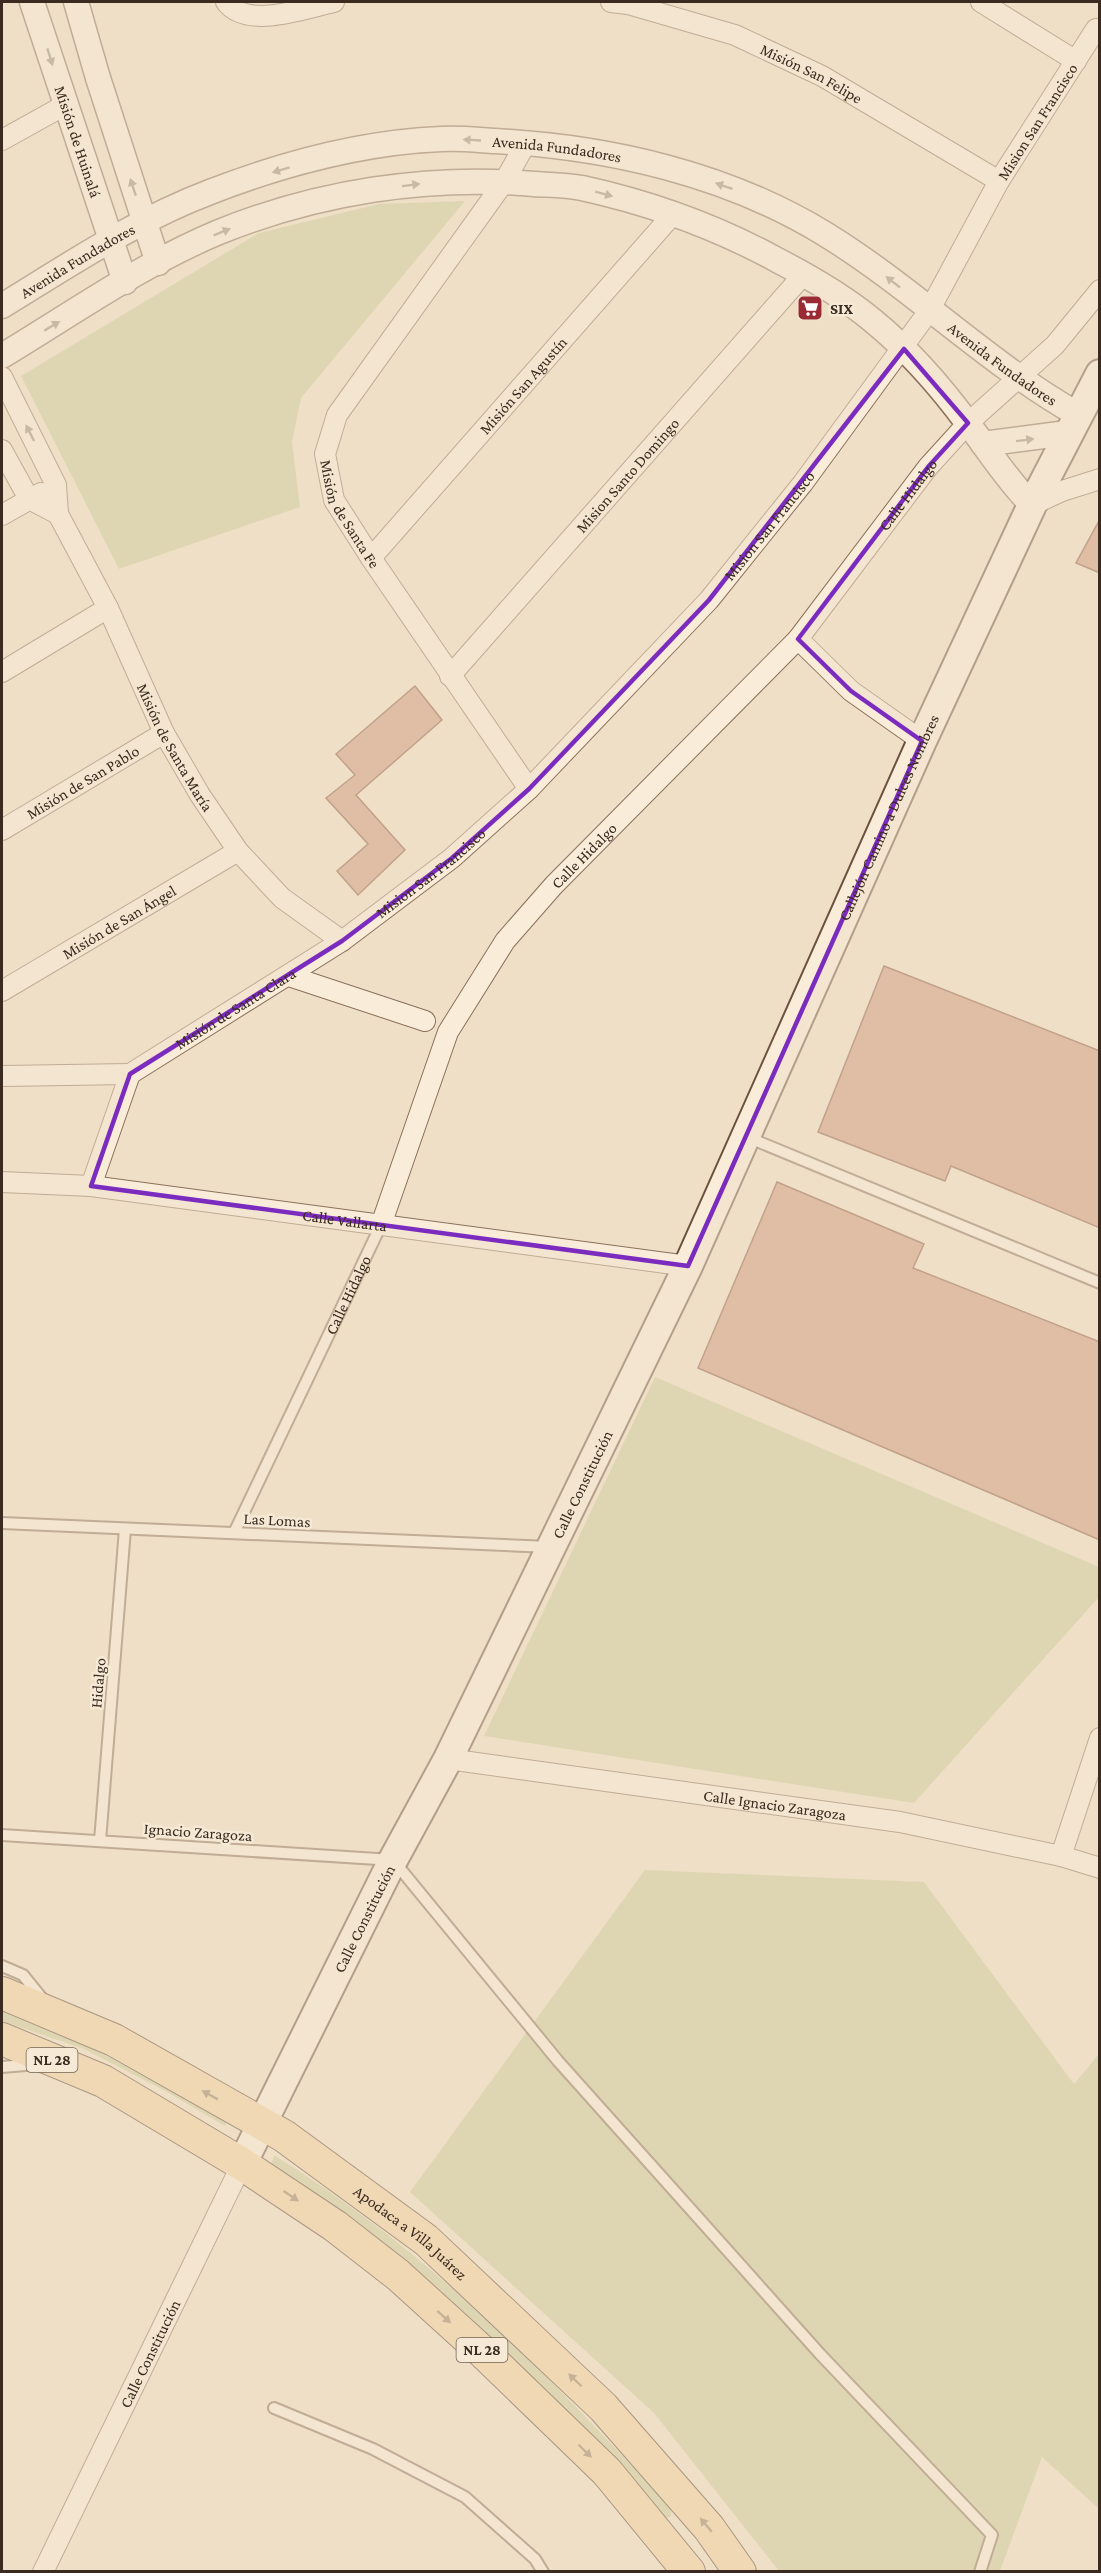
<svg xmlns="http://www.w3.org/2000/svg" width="1101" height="2573" viewBox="0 0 1101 2573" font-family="'Crimson Pro',serif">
	<rect width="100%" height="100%" fill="#efdfc6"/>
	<g fill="#cbcd9a">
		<polygon points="465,201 301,398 292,442 300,507 119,569 21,376 259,233 379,204"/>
		<polygon points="655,1377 1099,1567 1099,1597 914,1803 484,1736"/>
		<polygon points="645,1870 924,1882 1074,2084 1099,2054 1099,2509 1042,2457 1000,2571 779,2571 654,2413 410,2192"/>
		<polygon points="2,2007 145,2074 227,2122 225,2126 167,2092 84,2049 2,2021"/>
		<path d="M274,2155C426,2250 542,2367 662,2499L671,2511V2516L662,2520L271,2165Z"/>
	</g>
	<g fill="#cd977c" stroke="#8a5841" stroke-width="1.5">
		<polygon points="1100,519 1100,573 1076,563"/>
		<polygon points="415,686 442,720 356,795 405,850 358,895 337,871 368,844 326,798 355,775 336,754"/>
		<polygon points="884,966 1100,1051 1100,1228 951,1166 945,1181 818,1132"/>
		<polygon points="777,1182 924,1244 913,1268 1100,1342 1100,1540 698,1368"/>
	</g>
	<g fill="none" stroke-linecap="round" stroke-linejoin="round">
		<g stroke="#8a705b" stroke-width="14">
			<g id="service">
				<polyline points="747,1137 1100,1283"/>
				<polyline points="2,1523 550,1547"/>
				<path id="s1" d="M234,1533L381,1225"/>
				<polyline points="2,1835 393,1860 558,2061 820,2354 992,2535 980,2572"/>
				<polyline points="100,1841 125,1529"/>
				<polyline points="2,1966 23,1975 44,2001"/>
				<polyline points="2,2067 37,2064"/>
				<polyline points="274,2408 373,2449 465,2497 535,2559 543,2572"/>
			</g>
		</g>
		<g stroke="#8a705b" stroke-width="22">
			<g id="minor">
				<path d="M226,2C247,30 305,8 334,2"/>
				<path id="s2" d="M611,2L628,4L735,35L822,76L999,181"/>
				<polyline points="981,2 1076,61"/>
				<polyline points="2,140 65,105"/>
				<path id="s3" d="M526,143L504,182L337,415L325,454L334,500L371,558L529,789"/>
				<path id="s4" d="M2,377L56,485L58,514L108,608L164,733L200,795L238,851L282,898L342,941"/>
				<polyline points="2,450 29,499 58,514"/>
				<polyline points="1032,505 1062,491 1100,479"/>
				<polyline points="2,515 41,493"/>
				<path id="s5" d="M371,558L674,213"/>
				<polyline points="798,639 851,691 922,741"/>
				<polyline points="2,672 108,608"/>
				<path id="s6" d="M450,676L804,274"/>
				<path id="s7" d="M2,830L164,733"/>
				<polyline points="289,976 425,1021"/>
				<path id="s8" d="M2,991L238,851"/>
				<path id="s9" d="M130,1074L342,941L452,858L529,789L709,600L803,483L929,311L999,181L1096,29"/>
				<polyline points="2,1076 130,1074"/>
				<path id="s10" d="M2,1182L91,1186L688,1266"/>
				<polyline points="91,1186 130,1074"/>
				<path id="s11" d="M381,1225L448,1032L505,941L554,885L798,639L928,467L968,423L1055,345L1100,290"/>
				<path id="s12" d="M448,1759L900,1822L1061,1856L1100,1868"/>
				<polyline points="1061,1856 1100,1738"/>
				<path id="s13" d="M43,2572L242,2164"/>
			</g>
		</g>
		<g stroke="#8a705b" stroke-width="27">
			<g id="tertiary">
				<path id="s14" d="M32,2L125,282"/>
				<polyline points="76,2 98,78 158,263"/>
				<path id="s15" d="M2,306C69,265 136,220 210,192C282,164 365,142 442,139C459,138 478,140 495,141C609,147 727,174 825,234C913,288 987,363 1077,414"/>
				<path d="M2,356C72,314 142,264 219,232C318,192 427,175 534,184C550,185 566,185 582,188C650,203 715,226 777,260C810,277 843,296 872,320C909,350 941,387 969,425C990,452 1007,480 1032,505"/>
				<polyline points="983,444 1067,433"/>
			</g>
		</g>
		<g stroke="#6c523e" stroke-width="32">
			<g id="secondary">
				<path id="s16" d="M242,2164L393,1860L448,1759L688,1266L922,741L1032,505L1100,374"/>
			</g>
		</g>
		<g stroke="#583f2f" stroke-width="34">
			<g id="primary">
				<path id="s17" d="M2,1993L114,2040L284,2136L426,2240L603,2407L709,2528L740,2572"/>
				<polyline points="2,2039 103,2081 242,2164 335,2226 398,2275 485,2354 607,2472 689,2572"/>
			</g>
		</g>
		<use href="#service" stroke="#f9edda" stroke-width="10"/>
		<use href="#minor" stroke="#f9edda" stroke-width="20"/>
		<use href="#tertiary" stroke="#f9edda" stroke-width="24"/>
		<use href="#secondary" stroke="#f9edda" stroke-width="28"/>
		<use href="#primary" stroke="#f1d19e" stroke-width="32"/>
	</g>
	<defs><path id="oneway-solid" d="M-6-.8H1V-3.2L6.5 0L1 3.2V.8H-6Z" transform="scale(1.5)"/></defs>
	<g fill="#9a8c7c">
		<use href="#oneway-solid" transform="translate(50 57) rotate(73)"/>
		<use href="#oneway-solid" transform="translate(472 140) rotate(-177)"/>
		<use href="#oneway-solid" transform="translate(281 170) rotate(163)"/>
		<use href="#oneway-solid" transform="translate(411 185) rotate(-7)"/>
		<use href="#oneway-solid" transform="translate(724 186) rotate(-161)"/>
		<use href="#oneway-solid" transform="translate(133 187) rotate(-108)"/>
		<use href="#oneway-solid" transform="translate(604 194) rotate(15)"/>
		<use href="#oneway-solid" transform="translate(222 232) rotate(-22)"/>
		<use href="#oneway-solid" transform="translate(893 282) rotate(-142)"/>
		<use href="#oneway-solid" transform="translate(52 326) rotate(-31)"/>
		<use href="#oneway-solid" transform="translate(30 433) rotate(-117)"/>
		<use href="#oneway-solid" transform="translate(1025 440) rotate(-7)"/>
	</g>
	<g fill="#967e5e">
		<use href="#oneway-solid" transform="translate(210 2095) rotate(-151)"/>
		<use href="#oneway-solid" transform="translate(291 2196) rotate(34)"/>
		<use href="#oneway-solid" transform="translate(444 2317) rotate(42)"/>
		<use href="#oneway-solid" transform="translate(575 2380) rotate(-136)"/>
		<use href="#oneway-solid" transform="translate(585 2451) rotate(44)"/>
		<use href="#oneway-solid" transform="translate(706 2525) rotate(-130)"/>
	</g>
	<path d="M0 0H1101V2573H0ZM904,349L968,423L928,467L798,639L851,691L922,741L688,1266L91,1186L130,1074L342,941L452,858L529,789L709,600Z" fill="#efdfc6" fill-opacity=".55" fill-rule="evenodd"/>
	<path fill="none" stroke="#7b2cbf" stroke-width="4.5" stroke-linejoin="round" d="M904,349L968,423L928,467L798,639L851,691L922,741L688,1266L91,1186L130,1074L342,941L452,858L529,789L709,600Z"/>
	<defs>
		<g id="supermarket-square" transform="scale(1.35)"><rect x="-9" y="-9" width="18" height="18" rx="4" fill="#9a2b35" stroke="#f6ead6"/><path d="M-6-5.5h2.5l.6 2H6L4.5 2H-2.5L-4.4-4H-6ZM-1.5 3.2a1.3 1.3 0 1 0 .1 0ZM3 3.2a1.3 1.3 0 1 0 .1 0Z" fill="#fff"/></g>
	</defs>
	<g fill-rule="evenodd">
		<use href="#supermarket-square" x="810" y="308"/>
	</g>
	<g text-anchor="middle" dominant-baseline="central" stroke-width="5" stroke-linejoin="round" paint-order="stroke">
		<g fill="#f6ead6" stroke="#726456" stroke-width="1.5">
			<rect x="26.5" y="2048" width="51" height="24" rx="4.5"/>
			<rect x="456.5" y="2338" width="51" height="24" rx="4.5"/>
		</g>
		<g font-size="15" font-weight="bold" fill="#3a2a1f">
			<text x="52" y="2060">NL 28</text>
			<text x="482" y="2350">NL 28</text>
		</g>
		<g font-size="16" fill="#3a2a1f" stroke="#f6ead6">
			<text stroke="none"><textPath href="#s2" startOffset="214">Misión San Felipe</textPath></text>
			<text stroke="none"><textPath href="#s9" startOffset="1334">Mision San Francisco</textPath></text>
			<text stroke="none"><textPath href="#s14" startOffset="147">Misión de Huinalá</textPath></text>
			<text stroke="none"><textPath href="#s15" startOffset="592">Avenida Fundadores</textPath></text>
			<text stroke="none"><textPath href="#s15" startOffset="88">Avenida Fundadores</textPath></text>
			<text stroke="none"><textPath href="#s15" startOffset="1096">Avenida Fundadores</textPath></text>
			<text stroke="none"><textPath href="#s5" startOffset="230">Misión San Agustín</textPath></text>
			<text stroke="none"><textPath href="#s6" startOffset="268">Mision Santo Domingo</textPath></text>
			<text stroke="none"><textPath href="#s11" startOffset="914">Calle Hidalgo</textPath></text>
			<text stroke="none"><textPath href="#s3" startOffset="438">Misión de Santa Fe</textPath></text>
			<text stroke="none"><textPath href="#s9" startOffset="848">Mision San Francisco</textPath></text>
			<text stroke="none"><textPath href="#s4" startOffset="411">Misión de Santa María</textPath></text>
			<text stroke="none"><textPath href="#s7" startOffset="94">Misión de San Pablo</textPath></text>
			<text stroke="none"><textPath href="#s16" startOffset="1494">Callejón Camino a Dulces Nombres</textPath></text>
			<text stroke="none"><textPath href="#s11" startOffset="428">Calle Hidalgo</textPath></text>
			<text stroke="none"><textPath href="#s9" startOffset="362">Mision San Francisco</textPath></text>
			<text stroke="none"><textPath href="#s8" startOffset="136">Misión de San Ángel</textPath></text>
			<text stroke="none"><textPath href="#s9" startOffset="124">Misión de Santa Clara</textPath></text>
			<text stroke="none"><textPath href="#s10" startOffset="345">Calle Vallarta</textPath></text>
			<text stroke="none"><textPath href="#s1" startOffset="264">Calle Hidalgo</textPath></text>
			<text stroke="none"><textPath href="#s16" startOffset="760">Calle Constitución</textPath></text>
			<text transform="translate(277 1520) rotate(3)">Las Lomas</text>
			<text transform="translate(98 1683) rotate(-85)">Hidalgo</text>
			<text stroke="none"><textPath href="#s12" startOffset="330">Calle Ignacio Zaragoza</textPath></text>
			<text transform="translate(198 1832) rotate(4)">Ignacio Zaragoza</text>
			<text stroke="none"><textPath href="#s16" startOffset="274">Calle Constitución</textPath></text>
			<text stroke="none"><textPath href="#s17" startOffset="476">Apodaca a Villa Juárez</textPath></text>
			<text stroke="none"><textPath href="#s13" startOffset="243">Calle Constitución</textPath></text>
		</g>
		<g font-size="16" font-weight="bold" fill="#3a2a1f" stroke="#f6ead6" text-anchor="start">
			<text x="830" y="308">SIX</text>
		</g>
	</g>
	<rect width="1101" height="2573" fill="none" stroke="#3a2a1f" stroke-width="6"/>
</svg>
